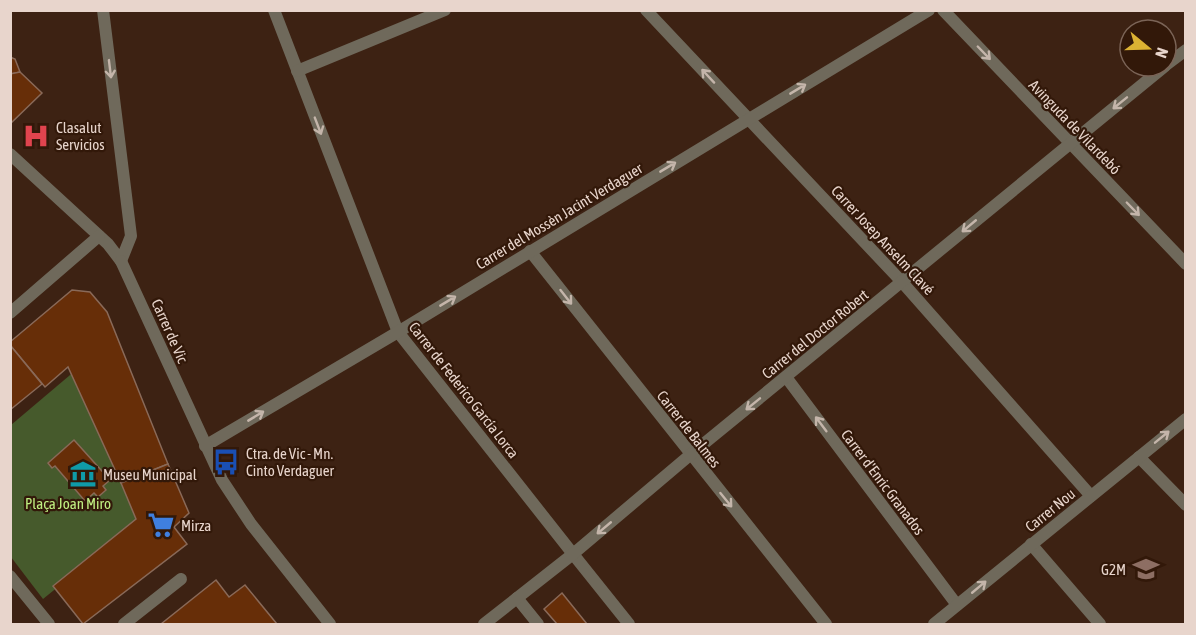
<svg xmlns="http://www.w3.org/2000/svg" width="1196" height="635" viewBox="0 0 1196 635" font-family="'Asap Condensed',sans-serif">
	<rect width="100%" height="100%" fill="#3d2213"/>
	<polygon fill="#465a2c" points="76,370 138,522 43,599 11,557 11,425"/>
	<g fill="#672e08" stroke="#896958" stroke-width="1.5">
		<polygon points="10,57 15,59 20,72 10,74"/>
		<polygon points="20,72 42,93 10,124 10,74"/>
		<polygon points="72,290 90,292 107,312 168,464 121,483 68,367 45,387 10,345 10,342"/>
		<polygon points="10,345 42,384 10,410"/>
		<polygon points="74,440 110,480 103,486 106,490 98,497 94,493 85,501 55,466 52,468 48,463"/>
		<polygon points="168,464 189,513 174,527 187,544 83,624 53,586 136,519 121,483"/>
		<polygon points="216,580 229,597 245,585 277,624 161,624"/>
		<polygon points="562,593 587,624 557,624 544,609"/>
	</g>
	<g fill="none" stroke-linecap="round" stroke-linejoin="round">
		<g stroke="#6f695b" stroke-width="12">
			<polyline points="573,554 629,624"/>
			<polyline points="517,598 538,624"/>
			<polyline points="124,624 181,579"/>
		</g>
		<g stroke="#6f695b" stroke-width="12">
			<polyline points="274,10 398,332 573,554"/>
			<polyline points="646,10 902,282 1091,496"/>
			<polyline points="943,10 1186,264"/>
			<polyline points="1166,65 1186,50"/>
			<polyline points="297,71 445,10"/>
			<polyline points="10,154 108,244 121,261 131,236 103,10"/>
			<polyline points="530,251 826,624"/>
			<polyline points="10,313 99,236"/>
			<polyline points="786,377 957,605"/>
			<polyline points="205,446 398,332 929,10"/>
			<polyline points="1139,457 1186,505"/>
			<polyline points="1031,544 1100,624"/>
			<polyline points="10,576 49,624"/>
			<polyline points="484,624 573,554 690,455 1165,66"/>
			<polyline points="934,624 1186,419"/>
		</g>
		<polyline stroke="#6f695b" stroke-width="12" points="121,261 222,480 251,524 330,624"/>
	</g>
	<defs><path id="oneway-shaft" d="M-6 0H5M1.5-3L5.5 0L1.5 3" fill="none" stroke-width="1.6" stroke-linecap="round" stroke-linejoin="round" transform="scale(1.5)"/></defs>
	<g stroke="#c4b5aa">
		<use href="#oneway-shaft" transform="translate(984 53) rotate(46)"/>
		<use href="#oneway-shaft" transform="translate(110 69) rotate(83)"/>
		<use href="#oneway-shaft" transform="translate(708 76) rotate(-133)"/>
		<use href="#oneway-shaft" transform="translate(798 89) rotate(-31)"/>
		<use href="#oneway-shaft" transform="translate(1120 103) rotate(141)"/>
		<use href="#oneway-shaft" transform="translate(318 126) rotate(69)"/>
		<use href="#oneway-shaft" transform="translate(668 167) rotate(-31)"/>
		<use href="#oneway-shaft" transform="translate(1133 209) rotate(46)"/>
		<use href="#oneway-shaft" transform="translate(969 226) rotate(140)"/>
		<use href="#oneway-shaft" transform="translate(566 297) rotate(52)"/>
		<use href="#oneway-shaft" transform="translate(448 301) rotate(-31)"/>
		<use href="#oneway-shaft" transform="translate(753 404) rotate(141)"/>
		<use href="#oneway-shaft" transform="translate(256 416) rotate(-31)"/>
		<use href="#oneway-shaft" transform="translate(821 424) rotate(-127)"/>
		<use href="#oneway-shaft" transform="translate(1162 437) rotate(-39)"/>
		<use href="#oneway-shaft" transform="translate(726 500) rotate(51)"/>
		<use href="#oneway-shaft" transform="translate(604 528) rotate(140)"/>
		<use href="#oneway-shaft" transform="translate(979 587) rotate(-40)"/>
	</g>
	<defs>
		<g id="hospital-bare" transform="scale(2.07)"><path d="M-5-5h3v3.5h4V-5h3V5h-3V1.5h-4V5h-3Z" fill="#e0444e" stroke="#321809" stroke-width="2.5" paint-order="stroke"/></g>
		<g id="bus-bare" transform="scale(2.07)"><path d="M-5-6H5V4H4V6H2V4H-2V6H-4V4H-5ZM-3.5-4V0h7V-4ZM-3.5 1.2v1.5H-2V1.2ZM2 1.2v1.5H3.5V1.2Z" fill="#1a4fb4" stroke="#321809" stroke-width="2.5" paint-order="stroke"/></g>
		<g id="museum-bare" transform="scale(2.07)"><path d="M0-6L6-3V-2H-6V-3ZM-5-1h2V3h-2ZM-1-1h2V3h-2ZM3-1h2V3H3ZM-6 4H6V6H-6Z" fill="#0f9aa8" stroke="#321809" stroke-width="2.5" paint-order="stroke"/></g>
		<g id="supermarket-bare" transform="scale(2.07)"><path d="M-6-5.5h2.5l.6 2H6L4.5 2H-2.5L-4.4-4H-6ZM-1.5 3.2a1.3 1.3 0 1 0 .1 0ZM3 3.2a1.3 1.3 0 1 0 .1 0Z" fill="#3f7fe0" stroke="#321809" stroke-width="2.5" paint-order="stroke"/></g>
		<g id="school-bare" transform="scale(2.07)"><path d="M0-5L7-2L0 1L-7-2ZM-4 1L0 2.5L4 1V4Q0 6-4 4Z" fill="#8d6e63" stroke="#321809" stroke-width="2.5" paint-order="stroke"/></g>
	</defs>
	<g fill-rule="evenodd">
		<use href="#hospital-bare" x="36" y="136"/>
		<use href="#bus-bare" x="226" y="462"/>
		<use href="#museum-bare" x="83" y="474"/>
		<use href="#supermarket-bare" x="161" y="525"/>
		<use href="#school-bare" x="1146" y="569"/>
	</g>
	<g text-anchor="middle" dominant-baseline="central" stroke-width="4.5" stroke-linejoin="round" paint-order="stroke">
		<g font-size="15" fill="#e8d5cc" stroke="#321809" text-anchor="start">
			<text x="56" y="127">Clasalut<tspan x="56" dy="17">Servicios</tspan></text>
			<text x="246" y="453">Ctra. de Vic - Mn.<tspan x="246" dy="17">Cinto Verdaguer</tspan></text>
			<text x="103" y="474">Museu Municipal</text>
			<text x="181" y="525">Mirza</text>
			<text x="1126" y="569" text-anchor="end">G2M</text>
		</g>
		<g font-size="15" fill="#e8d5cc" stroke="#321809">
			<text transform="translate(1075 127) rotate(46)">Avinguda de Vilardebó</text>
			<text transform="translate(559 216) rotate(-31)">Carrer del Mossèn Jacint Verdaguer</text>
			<text transform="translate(883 240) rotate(47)">Carrer Josep Anselm Clavé</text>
			<text transform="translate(170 331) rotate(66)">Carrer de Vic</text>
			<text transform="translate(815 334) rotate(-39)">Carrer del Doctor Robert</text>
			<text transform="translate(464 390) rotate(52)">Carrer de Federico García Lorca</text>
			<text transform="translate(689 429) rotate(52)">Carrer de Balmes</text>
			<text transform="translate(883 482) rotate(53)">Carrer d'Enric Granados</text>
			<text transform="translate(1050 510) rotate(-39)">Carrer Nou</text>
		</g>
		<g font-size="15" fill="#bfef81" stroke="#321809">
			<text x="68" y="503">Plaça Joan Miro</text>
		</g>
	</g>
	<rect width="1196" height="635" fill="none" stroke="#e8d5cc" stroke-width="24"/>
	<g transform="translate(1148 48) rotate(109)"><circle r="28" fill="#321809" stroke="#7b6457" stroke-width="1.5"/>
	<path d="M0-4.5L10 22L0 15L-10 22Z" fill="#dcb233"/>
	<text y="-9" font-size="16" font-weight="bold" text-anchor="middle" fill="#e8d5cc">N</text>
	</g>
</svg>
